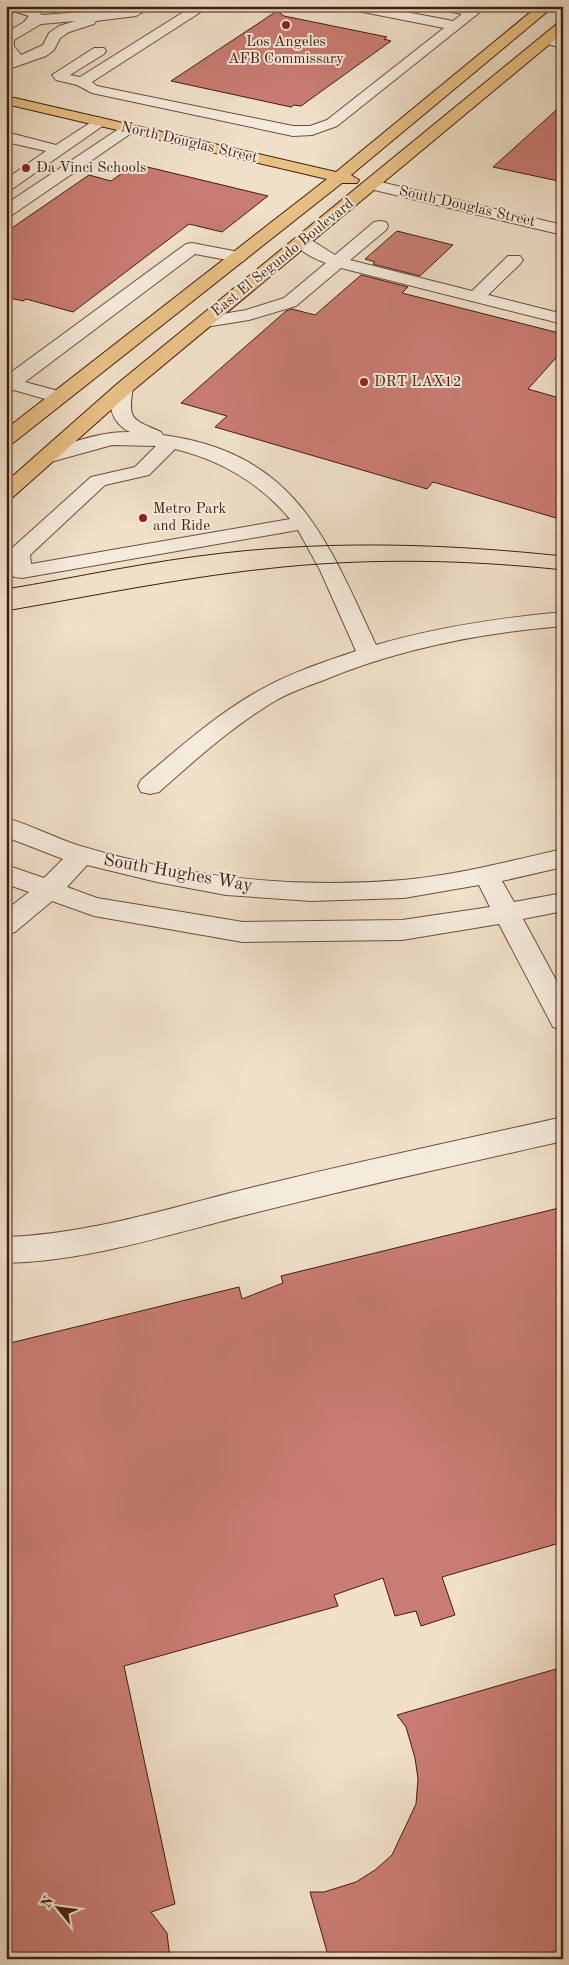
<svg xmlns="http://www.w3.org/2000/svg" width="569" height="1965" viewBox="0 0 569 1965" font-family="'Old Standard TT',serif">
	<rect width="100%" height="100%" fill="#f0e0c9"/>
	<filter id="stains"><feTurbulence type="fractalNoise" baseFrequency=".004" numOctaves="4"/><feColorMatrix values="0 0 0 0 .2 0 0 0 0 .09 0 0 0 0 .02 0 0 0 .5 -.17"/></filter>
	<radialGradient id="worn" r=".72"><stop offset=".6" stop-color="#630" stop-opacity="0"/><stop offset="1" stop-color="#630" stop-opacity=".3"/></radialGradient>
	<g fill="#c97c73" stroke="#401e12">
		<polygon points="277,11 284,16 387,37 384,39 391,41 301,106 294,105 291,107 171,81"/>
		<polygon points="563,104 563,182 493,167"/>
		<polygon points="135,164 268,196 222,232 189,224 73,312 26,299 23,301 6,297 6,232 89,175 111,181"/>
		<polygon points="397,231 453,245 420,276 373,264 375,262 365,259"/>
		<polygon points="361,275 408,287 402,293 563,334 563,350 528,389 563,399 563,520 433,482 427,489 215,427 227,416 181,403 286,311 292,309 315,315"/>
		<polygon points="563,1207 563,1542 442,1577 455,1615 421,1626 416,1611 395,1616 383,1578 334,1595 338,1606 124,1666 175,1904 151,1912 167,1933 170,1959 6,1959 6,1344 239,1287 242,1299 283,1283 281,1276"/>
		<polygon points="563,1667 563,1959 329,1959 310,1892 324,1892 356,1882 375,1870 392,1855 416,1804 418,1779 415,1758 406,1727 397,1715"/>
	</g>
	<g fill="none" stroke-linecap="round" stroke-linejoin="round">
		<g stroke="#6c4e40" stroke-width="2">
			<g id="minor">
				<path d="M9,6C21,6 35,5 42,15L136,8L143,12L136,16L96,21L94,24L69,32L60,38L54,50L46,56L6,70L8,57L6,33L24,22L29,16L10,10ZM75,21L59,26L49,33L43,45L21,55L14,46V40L41,24Z"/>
				<polygon points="193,6 210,6 92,82 97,86 293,126 310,126 327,120 444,28 353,10 346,6 375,6 453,21 462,14 438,9 436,6 465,6 478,9 480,12 337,126 312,135 293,136 92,93 77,85 56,80 52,75 94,48 104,48 106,51 104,54 70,75 80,77"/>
				<polygon points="548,35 563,40 563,49 543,42 541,39"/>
				<polygon points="99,117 107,122 104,125 12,189 6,191 6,179 46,151 6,142 6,132 56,145"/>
				<polygon points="128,124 136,129 133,132 12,215 6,217 6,204 123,126"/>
				<polygon points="372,180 563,225 563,235 366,188 364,185"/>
				<path d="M380,221L386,222L388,226L386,230L350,260L472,291L508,256H520L523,260L520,264L488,295L563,314V324L341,268L296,306L249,320L205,327L199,326L196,322L199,318L246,310L284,298L326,263C315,259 300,252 294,242L296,238H308L335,255L374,222Z"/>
				<polygon points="192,243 244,253 247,257 244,261 238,262 195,254 25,382 66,393 69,397 66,401 59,403 14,390 6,393 6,376 186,244"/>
				<path d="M124,382L131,384L133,388C127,421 133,419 161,432L163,435C296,453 326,538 376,645C437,627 499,618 563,612V626C480,633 401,648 324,680C308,686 290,692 275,701C233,726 196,759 159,792L150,794L141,792L138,786L141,780C179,748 217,714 260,690C290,673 324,662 356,651L320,570L298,530L22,578L14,577L11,572L8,554L11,549L91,477L135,467L156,446L112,445L47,463L40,461L37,457L40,453C69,444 99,431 130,432C111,423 105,402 117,384ZM175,449C220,460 260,483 290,519L31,564L30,555L105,485L149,475Z"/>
				<path d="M6,818C31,825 53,837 77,845C182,877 294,889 403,880C456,875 510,861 563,849V867L502,881L514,902L563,893V911L523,919L563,993V1030L553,1027L499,924L402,940L243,942L94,916L52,901L15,932L6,935V910L29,892L6,884V865L44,878L63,859L6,837ZM87,865L157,882L226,895L311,901L404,898L479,885L490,907L402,920L243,922L97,898L67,887Z"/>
				<path d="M563,1117V1141C457,1165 351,1188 246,1215C166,1235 89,1261 6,1263V1237C89,1234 166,1209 246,1189C351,1163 457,1141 563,1117Z"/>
			</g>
		</g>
		<g stroke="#401e12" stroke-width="2">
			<g id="major">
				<polygon points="538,6 554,6 351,175 359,180 357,183 342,183 13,443 6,445 6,429 327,179 6,104 6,96 336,172"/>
				<polygon points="563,22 563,33 131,392 13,497 6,499 6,482 117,384 558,23"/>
			</g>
		</g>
		<use href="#minor" fill="#f5ebdc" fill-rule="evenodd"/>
		<use href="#major" fill="#e8c084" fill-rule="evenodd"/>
		<g stroke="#401e12" stroke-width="1">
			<path d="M6,589C78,577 150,561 223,553C336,540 450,544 563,556"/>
			<path d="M6,611C98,595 190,576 283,567C376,558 470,560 563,570"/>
		</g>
	</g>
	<g fill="#8f2418" stroke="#f5ebdc" stroke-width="2">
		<circle cx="286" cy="25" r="5"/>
		<circle cx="26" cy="168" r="5"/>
		<circle cx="364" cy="382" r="5"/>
		<circle cx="143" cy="518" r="5"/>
	</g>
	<g text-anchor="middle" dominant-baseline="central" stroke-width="4" stroke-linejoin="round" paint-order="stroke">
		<g font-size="15" fill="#401e12" stroke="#f5ebdc" text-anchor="start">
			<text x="286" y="42" text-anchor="middle">Los Angeles<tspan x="286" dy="17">AFB Commissary</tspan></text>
			<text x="36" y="168">Da Vinci Schools</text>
			<text x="374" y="382">DRT LAX12</text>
			<text x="153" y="509">Metro Park<tspan x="153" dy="17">and Ride</tspan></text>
		</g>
		<g font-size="15" fill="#401e12" stroke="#f5ebdc">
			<text transform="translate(189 143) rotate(13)">North Douglas Street</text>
			<text transform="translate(467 207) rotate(13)">South Douglas Street</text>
			<text transform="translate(283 258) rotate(-39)">East El Segundo Boulevard</text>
		</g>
		<g font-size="18" fill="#401e12" stroke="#f5ebdc">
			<text transform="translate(178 873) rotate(10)">South Hughes Way</text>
		</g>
	</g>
	<rect width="569" height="1965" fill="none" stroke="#f0e0c9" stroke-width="25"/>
	<rect x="8" y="8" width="554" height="1950" fill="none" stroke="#401e12" stroke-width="2.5"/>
	<rect x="12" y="12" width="544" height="1940" fill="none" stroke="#401e12"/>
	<g transform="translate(58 1908) rotate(299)" stroke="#f5ebdc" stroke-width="4" paint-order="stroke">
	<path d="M0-4L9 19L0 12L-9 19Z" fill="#401e12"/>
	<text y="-8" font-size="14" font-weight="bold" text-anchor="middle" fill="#401e12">N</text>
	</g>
	<rect width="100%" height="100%" filter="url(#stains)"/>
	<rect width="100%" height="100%" fill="url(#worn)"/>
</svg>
